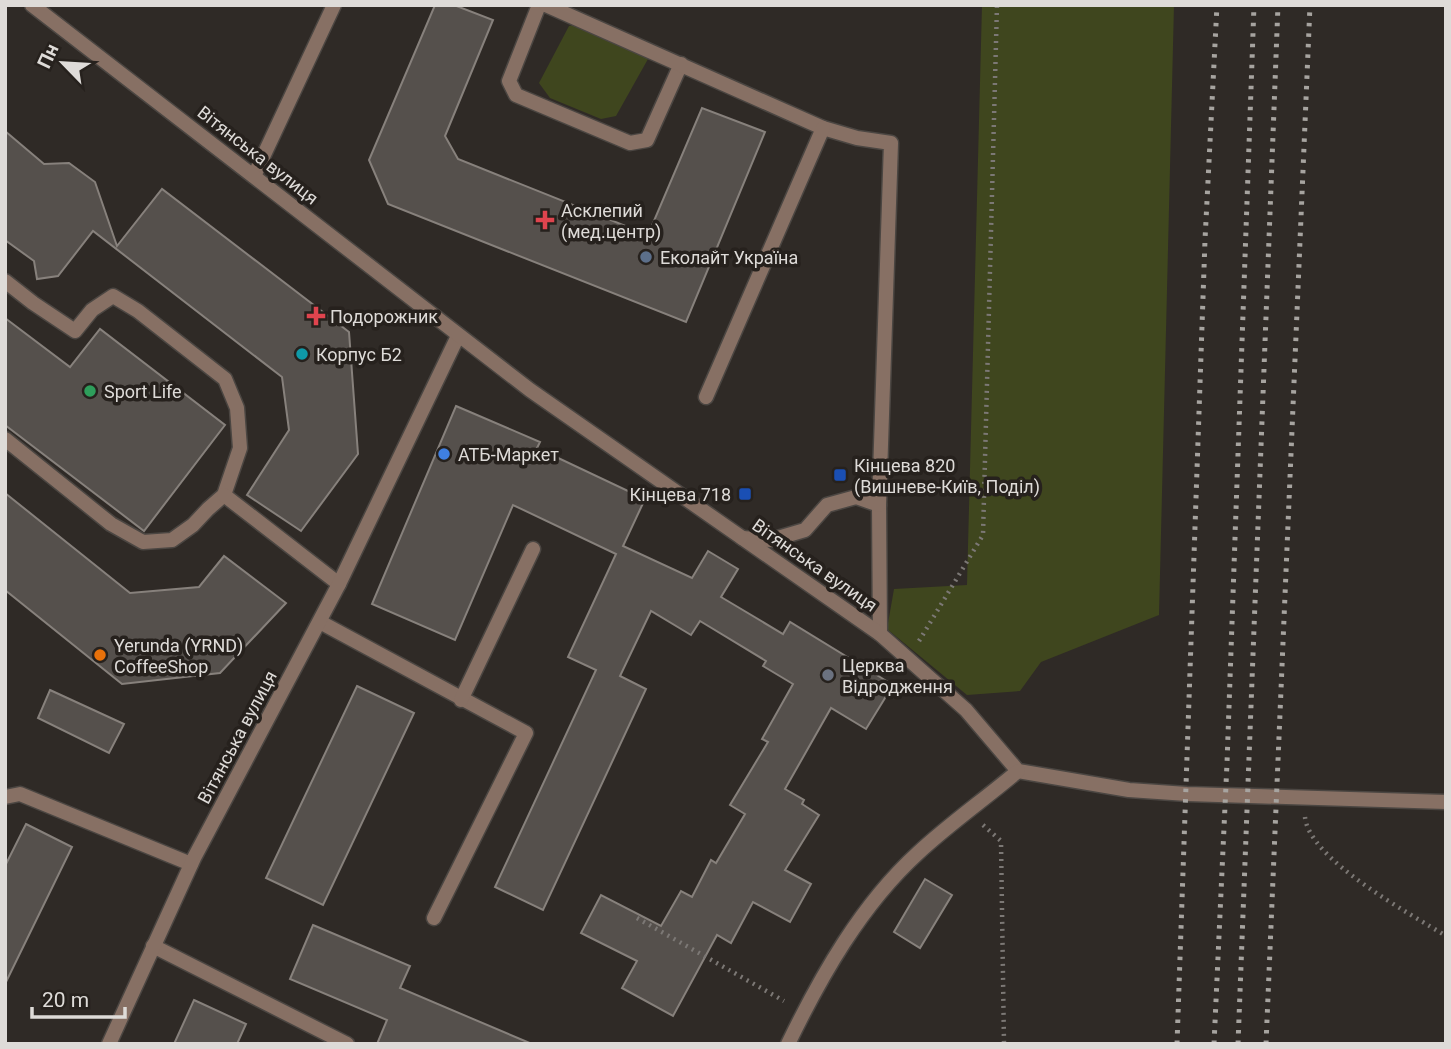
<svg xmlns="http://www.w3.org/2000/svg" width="1451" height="1049" viewBox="0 0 1451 1049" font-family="Roboto,sans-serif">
	<rect width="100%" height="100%" fill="#2f2a26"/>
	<g fill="#3f461e">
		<polygon points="982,5 1174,5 1159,615 1041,662 1020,691 967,695 887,629 894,589 967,585"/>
		<polygon points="585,22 638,42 648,59 616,116 601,119 550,98 539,83 569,26"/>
	</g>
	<g fill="#55504c" stroke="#87817c" stroke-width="2">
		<polygon points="435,5 454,5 493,20 445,136 458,159 648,235 702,108 765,132 686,322 388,204 369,160"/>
		<polygon points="5,131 44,164 69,163 95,182 117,246 162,189 349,332 358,454 301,531 247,495 289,430 282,377 93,231 58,276 37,279 34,261 5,240"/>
		<polygon points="5,318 70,367 100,329 225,425 144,531 5,425"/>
		<polygon points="456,406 540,442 537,448 645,499 623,546 692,578 708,551 738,569 721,597 783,634 790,622 893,685 866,729 831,708 785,789 804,800 802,804 819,815 785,870 811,884 790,922 753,902 731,943 717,935 673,1016 622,988 637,961 581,933 601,895 661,926 681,891 692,897 711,860 716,863 745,814 730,805 768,742 762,739 793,684 763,666 766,661 700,621 691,635 651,611 620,676 646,689 543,910 495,887 596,670 568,657 616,554 513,505 455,640 372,604"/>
		<polygon points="5,493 130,593 199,587 224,556 286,603 220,673 122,684 5,590"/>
		<polygon points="357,686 414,713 323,905 266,878"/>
		<polygon points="50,690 124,724 109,753 38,718"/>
		<polygon points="26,824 72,847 5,984 5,866"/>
		<polygon points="925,879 952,895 920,948 894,932"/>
		<polygon points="313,925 410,966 400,988 532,1044 377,1044 387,1020 290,979"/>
		<polygon points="194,1000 246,1024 237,1044 174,1044"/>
	</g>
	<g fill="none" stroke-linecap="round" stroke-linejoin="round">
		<g stroke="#4b4642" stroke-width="17">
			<g id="service">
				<polyline points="539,5 509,81 516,95 630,143 647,140 681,64"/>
				<polyline points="546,5 823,128 857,138 891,143 879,505 880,634"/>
				<polyline points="254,176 334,5"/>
				<polyline points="5,281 33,303 75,331 92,310 113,296 138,311 225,379 237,408 240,448 224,495 208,509 193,525 172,540 143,542 111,524 5,439"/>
				<polyline points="706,397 823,128"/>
				<polyline points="224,495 339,584"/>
				<polyline points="742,538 771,540 805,530 827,505 856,497 879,505"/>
				<polyline points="320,622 526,733 434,918"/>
				<polyline points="461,700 533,549"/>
				<polyline points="5,797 20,794 191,864"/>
				<polyline points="153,946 347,1044"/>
			</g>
		</g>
		<g stroke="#4b4642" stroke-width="17">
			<polyline id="minor" points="109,1044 194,858 339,584 458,336"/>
		</g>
		<g stroke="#4b4642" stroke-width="17">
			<g id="tertiary">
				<polyline points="32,5 530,390 880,634 966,710 1018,771 1129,790 1187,794 1446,802"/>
				<path d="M788,1044C821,976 861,905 918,853C949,824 985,799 1018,771"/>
			</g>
		</g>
		<g stroke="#7c7875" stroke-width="4.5" stroke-dasharray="2 5" stroke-linecap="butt">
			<polyline points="919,641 983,535 997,5"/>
			<path d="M1305,817C1309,860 1411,914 1446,936"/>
			<polyline points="983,825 1001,841 1004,1044"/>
			<polyline points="637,918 784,1001"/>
		</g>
		<use href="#service" stroke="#877064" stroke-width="14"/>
		<use href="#minor" stroke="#877064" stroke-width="14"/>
		<use href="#tertiary" stroke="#877064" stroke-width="14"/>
		<g stroke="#a7a4a0" stroke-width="5" stroke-dasharray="3.5 7" stroke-linecap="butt">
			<polyline points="1177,1044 1205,240 1217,5"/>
			<polyline points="1214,1044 1227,763 1254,5"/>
			<polyline points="1238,1044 1278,5"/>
			<polyline points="1266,1044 1310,5"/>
		</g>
	</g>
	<g fill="#e0444e" stroke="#26211d" stroke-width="2.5">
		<path d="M541.5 209.5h7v7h7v7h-7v7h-7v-7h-7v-7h7z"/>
		<path d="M312.5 305.5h7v7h7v7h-7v7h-7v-7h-7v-7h7z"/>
	</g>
	<circle fill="#5c6f8a" stroke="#26211d" stroke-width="2.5" cx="646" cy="257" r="7"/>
	<circle fill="#0f9aa8" stroke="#26211d" stroke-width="2.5" cx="302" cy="354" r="7"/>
	<circle fill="#2e9e5b" stroke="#26211d" stroke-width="2.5" cx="90" cy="391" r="7"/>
	<circle fill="#3f7fe0" stroke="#26211d" stroke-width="2.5" cx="444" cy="454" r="7"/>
	<g fill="#1a4fb4" stroke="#26211d" stroke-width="2.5">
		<rect x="833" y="468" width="14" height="14" rx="3.5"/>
		<rect x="738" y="487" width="14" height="14" rx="3.5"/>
	</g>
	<circle fill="#e8710a" stroke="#26211d" stroke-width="2.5" cx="100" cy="655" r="7"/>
	<circle fill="#6b7280" stroke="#26211d" stroke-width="2.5" cx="828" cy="675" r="7"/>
	<g text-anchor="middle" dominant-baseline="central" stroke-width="7" stroke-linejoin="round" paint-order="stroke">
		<g font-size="18" fill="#dedbd8" stroke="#26211d">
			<text transform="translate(258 155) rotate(38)">Вітянська вулиця</text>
			<text transform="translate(815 565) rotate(35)">Вітянська вулиця</text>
			<text transform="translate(237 737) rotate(-62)">Вітянська вулиця</text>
		</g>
		<g font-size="18" fill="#dedbd8" stroke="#26211d" text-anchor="start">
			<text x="561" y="210">Асклепий<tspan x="561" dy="21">(мед.центр)</tspan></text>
			<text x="660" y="257">Еколайт Україна</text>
			<text x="330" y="316">Подорожник</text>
			<text x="316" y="354">Корпус Б2</text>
			<text x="104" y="391">Sport Life</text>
			<text x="458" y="454">АТБ-Маркет</text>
			<text x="854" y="465">Кінцева 820<tspan x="854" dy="21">(Вишневе-Київ, Поділ)</tspan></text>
			<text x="731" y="494" text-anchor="end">Кінцева 718</text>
			<text x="114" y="645">Yerunda (YRND)<tspan x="114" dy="21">CoffeeShop</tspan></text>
			<text x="842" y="665">Церква<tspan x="842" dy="21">Відродження</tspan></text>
		</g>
	</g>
	<rect width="1451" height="1049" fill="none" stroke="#dedbd8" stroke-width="14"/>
	<g transform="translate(63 63) rotate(295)" stroke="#26211d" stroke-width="5" paint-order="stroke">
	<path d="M0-5L12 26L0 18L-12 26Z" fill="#dedbd8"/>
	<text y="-10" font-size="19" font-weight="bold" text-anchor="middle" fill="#dedbd8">Пн</text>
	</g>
	<path d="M32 1007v10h93v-10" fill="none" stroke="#dedbd8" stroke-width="3.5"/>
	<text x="42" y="1007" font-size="21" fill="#dedbd8" stroke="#26211d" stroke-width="5" paint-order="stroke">20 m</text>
</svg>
